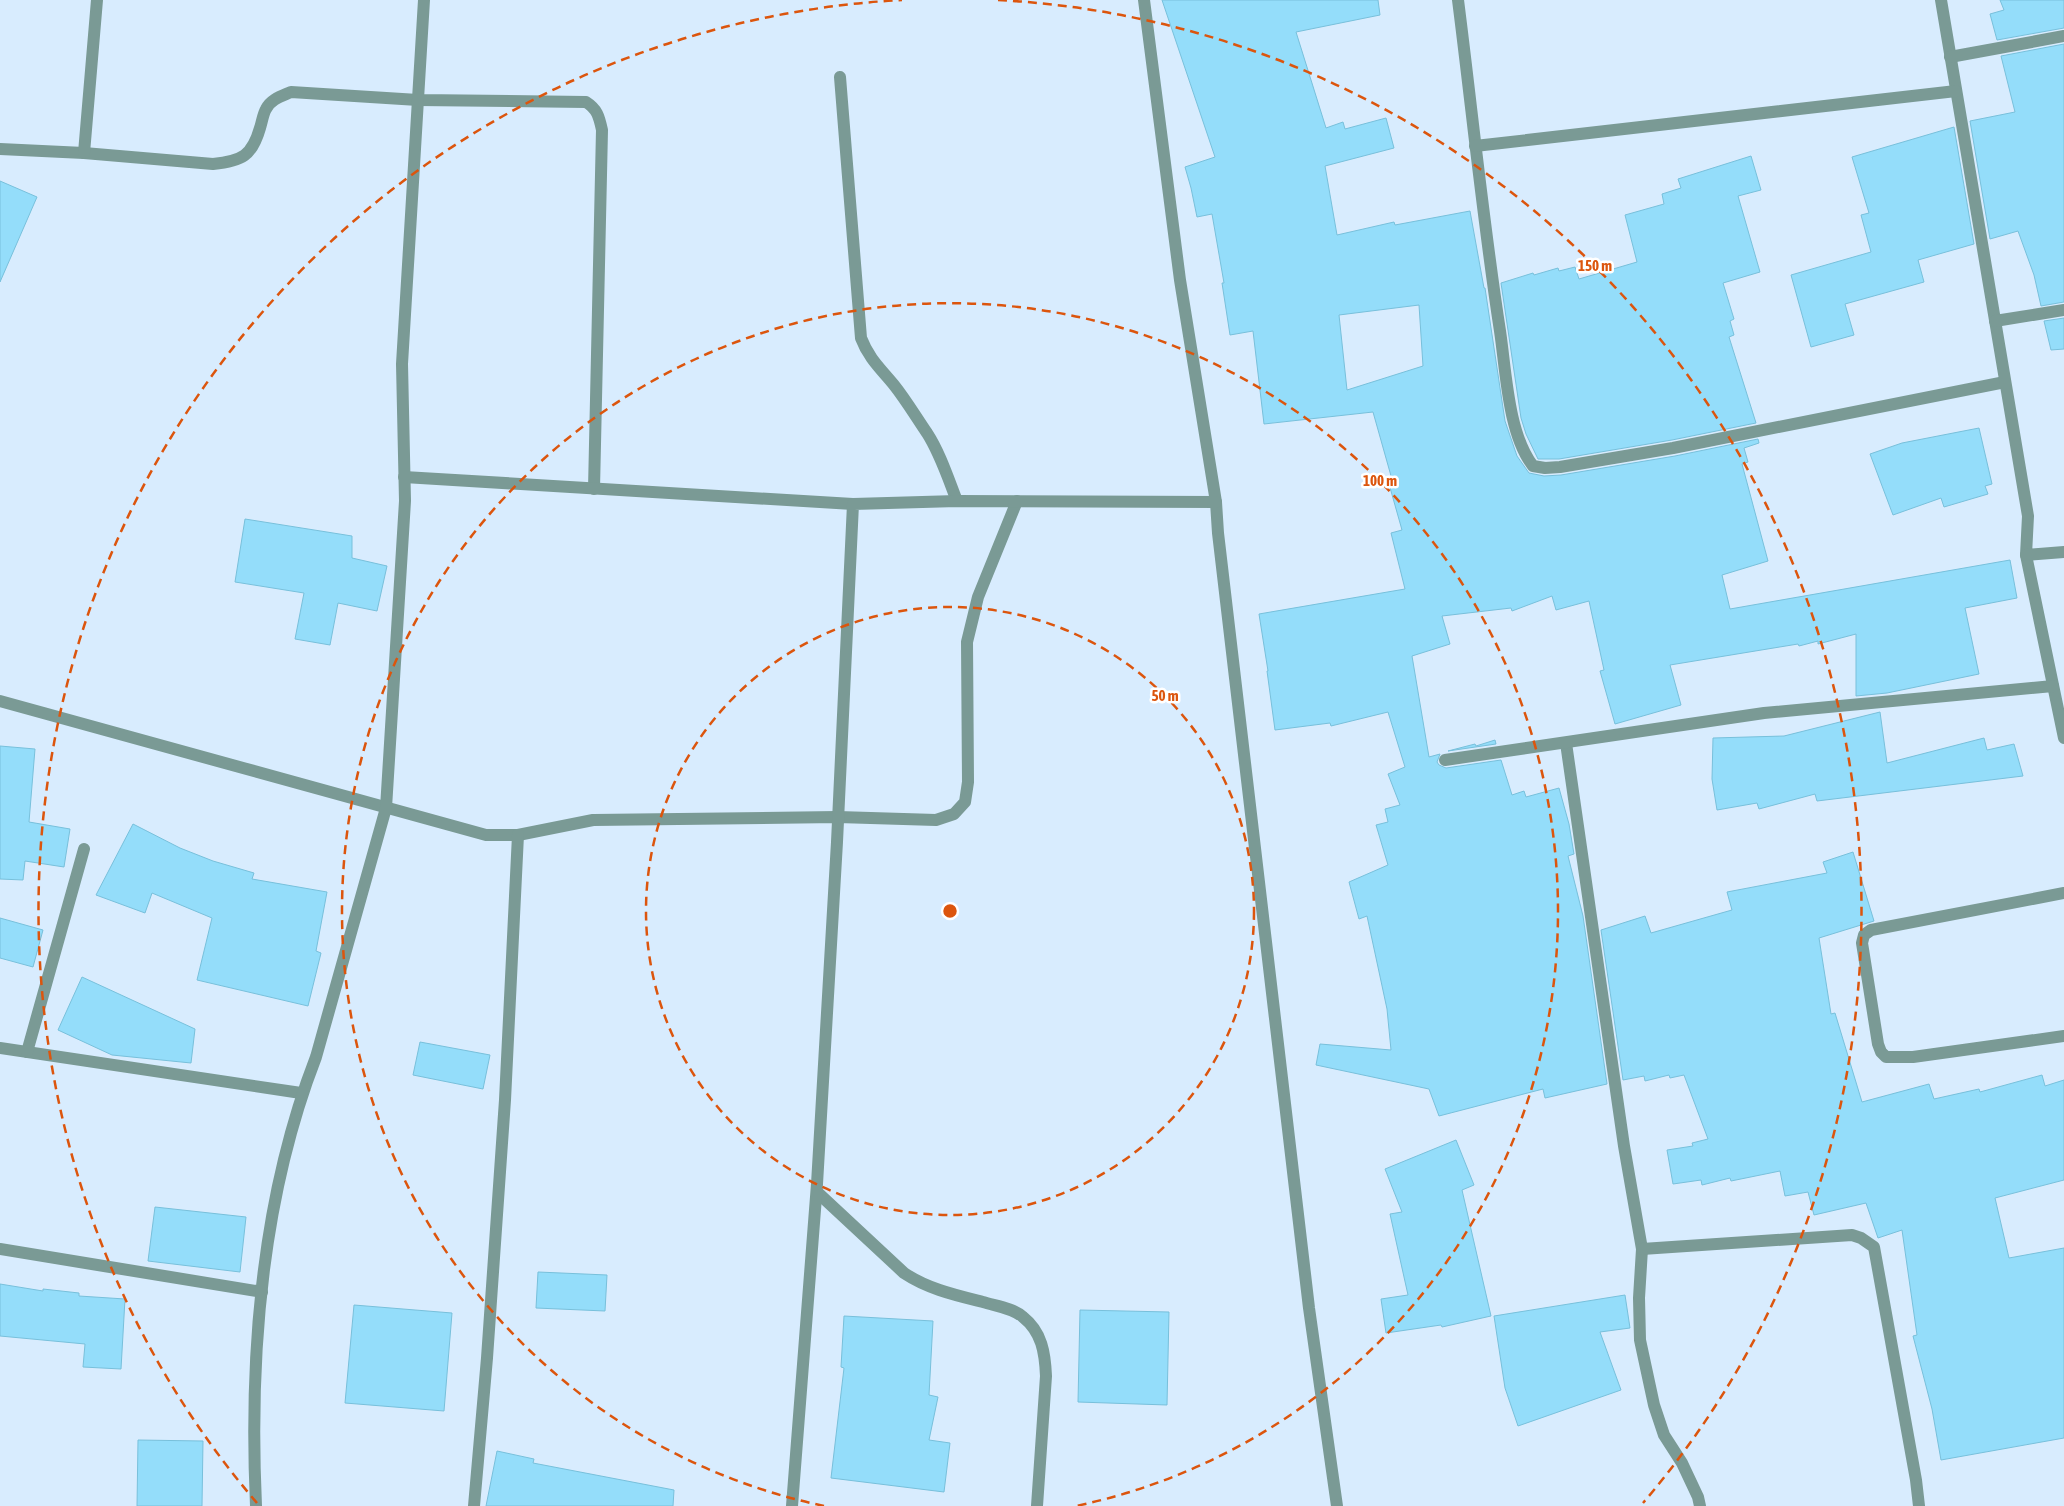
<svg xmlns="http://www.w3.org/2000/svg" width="2064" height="1506" viewBox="0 0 2064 1506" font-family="'Asap Condensed',sans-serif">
	<rect width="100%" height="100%" fill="#d8ecfe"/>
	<g fill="#94ddfa" stroke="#78c0db" fill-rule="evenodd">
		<path d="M1162,0H1378L1380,15L1296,32L1326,128L1343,122L1345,129L1386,118L1394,148L1325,166L1337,235L1394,222L1395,225L1470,211L1484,288H1485L1505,421L1517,456L1529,473L1544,476L1561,475L1675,456L1758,439L1759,443L1744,448L1748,462L1742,464L1768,561L1722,575L1730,609L2010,560L2017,598L1965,608L1979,674L1887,693L1856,696V634L1818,644V641L1799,646L1798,644L1670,665L1681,705L1615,724L1600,671L1604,670L1589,601L1556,610L1552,596L1512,611L1511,608L1442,616L1450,644L1412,656L1429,757L1440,754L1437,762L1439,765L1446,768L1501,760L1512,795L1524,791L1526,797L1559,788L1569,824L1574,854L1568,856L1583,916L1607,1084L1545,1098L1543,1089L1439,1116L1429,1089L1316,1065L1320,1044L1391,1050L1387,1009L1367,916L1359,919L1349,882L1388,865L1376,825L1388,822L1385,809L1400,805L1388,774L1405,767L1388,712L1331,726L1330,723L1275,730L1267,671H1268L1259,614L1405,589L1391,533L1402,530L1389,484L1393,483L1373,412L1264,424L1253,331L1230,335L1222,283H1224L1212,214L1197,217L1191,188L1185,167L1215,157ZM1419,305L1423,366L1347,390L1339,315Z"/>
		<polygon points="2000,0 2064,0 2064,28 1997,40 1990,14 2004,10"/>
		<polygon points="2064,44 2064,302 2041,306 2034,275 2018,231 1990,239 1970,121 2015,112 2001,56"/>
		<polygon points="1954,127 1974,244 1918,260 1924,282 1845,304 1854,335 1811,347 1791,275 1871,252 1861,215 1869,213 1852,157"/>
		<polygon points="1751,156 1761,190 1738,196 1760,272 1723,283 1734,319 1730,321 1734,335 1729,337 1756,423 1672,440 1559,459 1538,459 1526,434 1521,418 1501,283 1533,273 1534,275 1558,268 1559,271 1575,267 1579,279 1637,262 1625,215 1664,204 1662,194 1681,188 1678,179"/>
		<polygon points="0,181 37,197 0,282"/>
		<polygon points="2064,318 2064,349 2051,350 2044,321"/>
		<polygon points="1979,428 1992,484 1985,486 1988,494 1944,507 1941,498 1893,515 1870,454 1902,443"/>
		<polygon points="245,519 352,536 352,558 387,566 377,611 338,603 330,645 295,639 304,593 235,582"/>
		<polygon points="1880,712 1887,763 1984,738 1987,750 2014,744 2023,776 1817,801 1815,794 1759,809 1757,803 1717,810 1712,779 1713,738 1784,736"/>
		<polygon points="1495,740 1496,744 1448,751 1475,744 1476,746"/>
		<polygon points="0,746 35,749 29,822 70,829 64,867 25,861 23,880 0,879"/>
		<polygon points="133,824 180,848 213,861 254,873 252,879 327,892 316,951 321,953 308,1006 197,980 212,918 152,893 145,913 96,895"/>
		<polygon points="1853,852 1874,921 1819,938 1831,1014 1835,1013 1862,1102 1929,1084 1934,1099 1979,1089 1980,1092 2042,1075 2045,1086 2064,1080 2064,1180 1995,1198 2009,1258 2064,1248 2064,1438 1941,1460 1932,1409 1913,1336 1917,1335 1902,1230 1878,1238 1866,1203 1814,1215 1808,1192 1785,1196 1780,1171 1731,1181 1730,1178 1702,1185 1701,1180 1673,1184 1667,1150 1693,1146 1692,1143 1708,1139 1684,1075 1670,1078 1669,1075 1645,1081 1644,1076 1623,1080 1601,930 1645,916 1651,933 1732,910 1727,892 1827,873 1823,862"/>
		<polygon points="0,918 43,930 33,967 0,958"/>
		<polygon points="82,977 195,1029 191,1063 112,1055 58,1030"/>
		<polygon points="420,1042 490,1055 483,1089 413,1075"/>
		<polygon points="1456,1140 1474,1185 1462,1190 1491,1316 1442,1327 1441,1325 1386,1333 1381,1299 1408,1295 1390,1214 1402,1212 1385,1169"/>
		<polygon points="155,1207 246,1217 240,1272 148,1261"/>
		<polygon points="538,1272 607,1275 605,1311 536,1308"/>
		<polygon points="0,1284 43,1291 43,1289 79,1293 79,1296 125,1299 121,1369 83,1367 85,1344 0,1336"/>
		<polygon points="1625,1295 1630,1328 1600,1332 1621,1390 1518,1426 1505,1388 1494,1316"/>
		<polygon points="354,1305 452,1313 444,1411 345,1403"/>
		<polygon points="1080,1310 1169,1312 1167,1405 1078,1402"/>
		<polygon points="844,1316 933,1321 929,1395 938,1397 929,1440 950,1443 944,1492 831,1478 844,1368 841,1367"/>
		<polygon points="138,1440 203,1441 202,1506 137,1506"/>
		<polygon points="497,1451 534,1459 533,1463 674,1490 673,1506 486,1506"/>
	</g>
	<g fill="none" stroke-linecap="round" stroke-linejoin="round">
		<g stroke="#7a9a95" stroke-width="12">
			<polyline points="1144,0 1180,280 1216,502 1218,533 1309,1308 1337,1506"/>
			<path d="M1458,0C1472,110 1483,221 1500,331C1506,371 1508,434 1533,466L1545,468L1560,467L1673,448L2005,382"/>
			<polyline points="1941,0 2028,516 2026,555 2064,738"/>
			<polyline points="1950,57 2064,36"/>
			<path d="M840,77L861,338C869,359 881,369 894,385C906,400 916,417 927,433C940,453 948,478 957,501"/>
			<polyline points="1475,146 1956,91"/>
			<path d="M0,149L84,153L213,164C242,161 252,156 260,128C262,122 263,114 266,109C271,99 282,96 291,92L418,100L586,102C597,109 599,116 602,130L594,489"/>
			<polyline points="84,153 97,0"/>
			<polyline points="1995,321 2064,310"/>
			<polyline points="404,477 853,504"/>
			<polyline points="2026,555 2064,552"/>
			<polyline points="0,701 486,835 518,835 593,820 838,817 936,820 954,814 965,802 968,782 967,642 978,597 1017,501"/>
			<polyline points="1566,743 1624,1146 1642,1249 1639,1298 1640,1340 1654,1405 1664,1435 1682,1463 1698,1497 1700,1506"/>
			<polyline points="1445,760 1764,713 2053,686"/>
			<polyline points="2064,893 1871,930 1864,935 1862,943 1878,1044 1881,1052 1886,1057 1913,1057 2064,1036"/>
			<polyline points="0,1048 301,1093"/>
			<polyline points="27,1052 84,849"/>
			<path d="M817,1192L904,1273C928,1289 955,1295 983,1302C996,1306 1013,1308 1023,1317C1042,1332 1045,1353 1046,1376L1037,1506"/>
			<polyline points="0,1249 262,1292"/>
			<polyline points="1642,1249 1852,1235 1861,1238 1874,1247 1916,1480 1919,1506"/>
			<path d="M256,1506C249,1355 261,1199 316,1057L386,808L405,501L402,364L424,0"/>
			<polyline points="474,1506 487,1358 505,1100 518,835"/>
			<polyline points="792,1506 817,1184 837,842 853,504 957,501 1216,502"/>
		</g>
	</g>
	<g fill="none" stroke="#dc550d" stroke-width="2.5" stroke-dasharray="9 6">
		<circle cx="950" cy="911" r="304"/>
		<path d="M824 1506A608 608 0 1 1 1076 1506"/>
		<path d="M257 1503A912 912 0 0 1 902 0M998 0A912 912 0 0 1 1643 1503"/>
	</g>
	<circle cx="950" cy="911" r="8" fill="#dc550d" stroke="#fff" stroke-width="2.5"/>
	<g font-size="15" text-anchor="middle" font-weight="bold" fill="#dc550d" stroke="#fff" stroke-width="5" stroke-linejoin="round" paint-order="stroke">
		<text x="1595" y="271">150 m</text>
		<text x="1380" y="486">100 m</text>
		<text x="1165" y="701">50 m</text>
	</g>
</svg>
